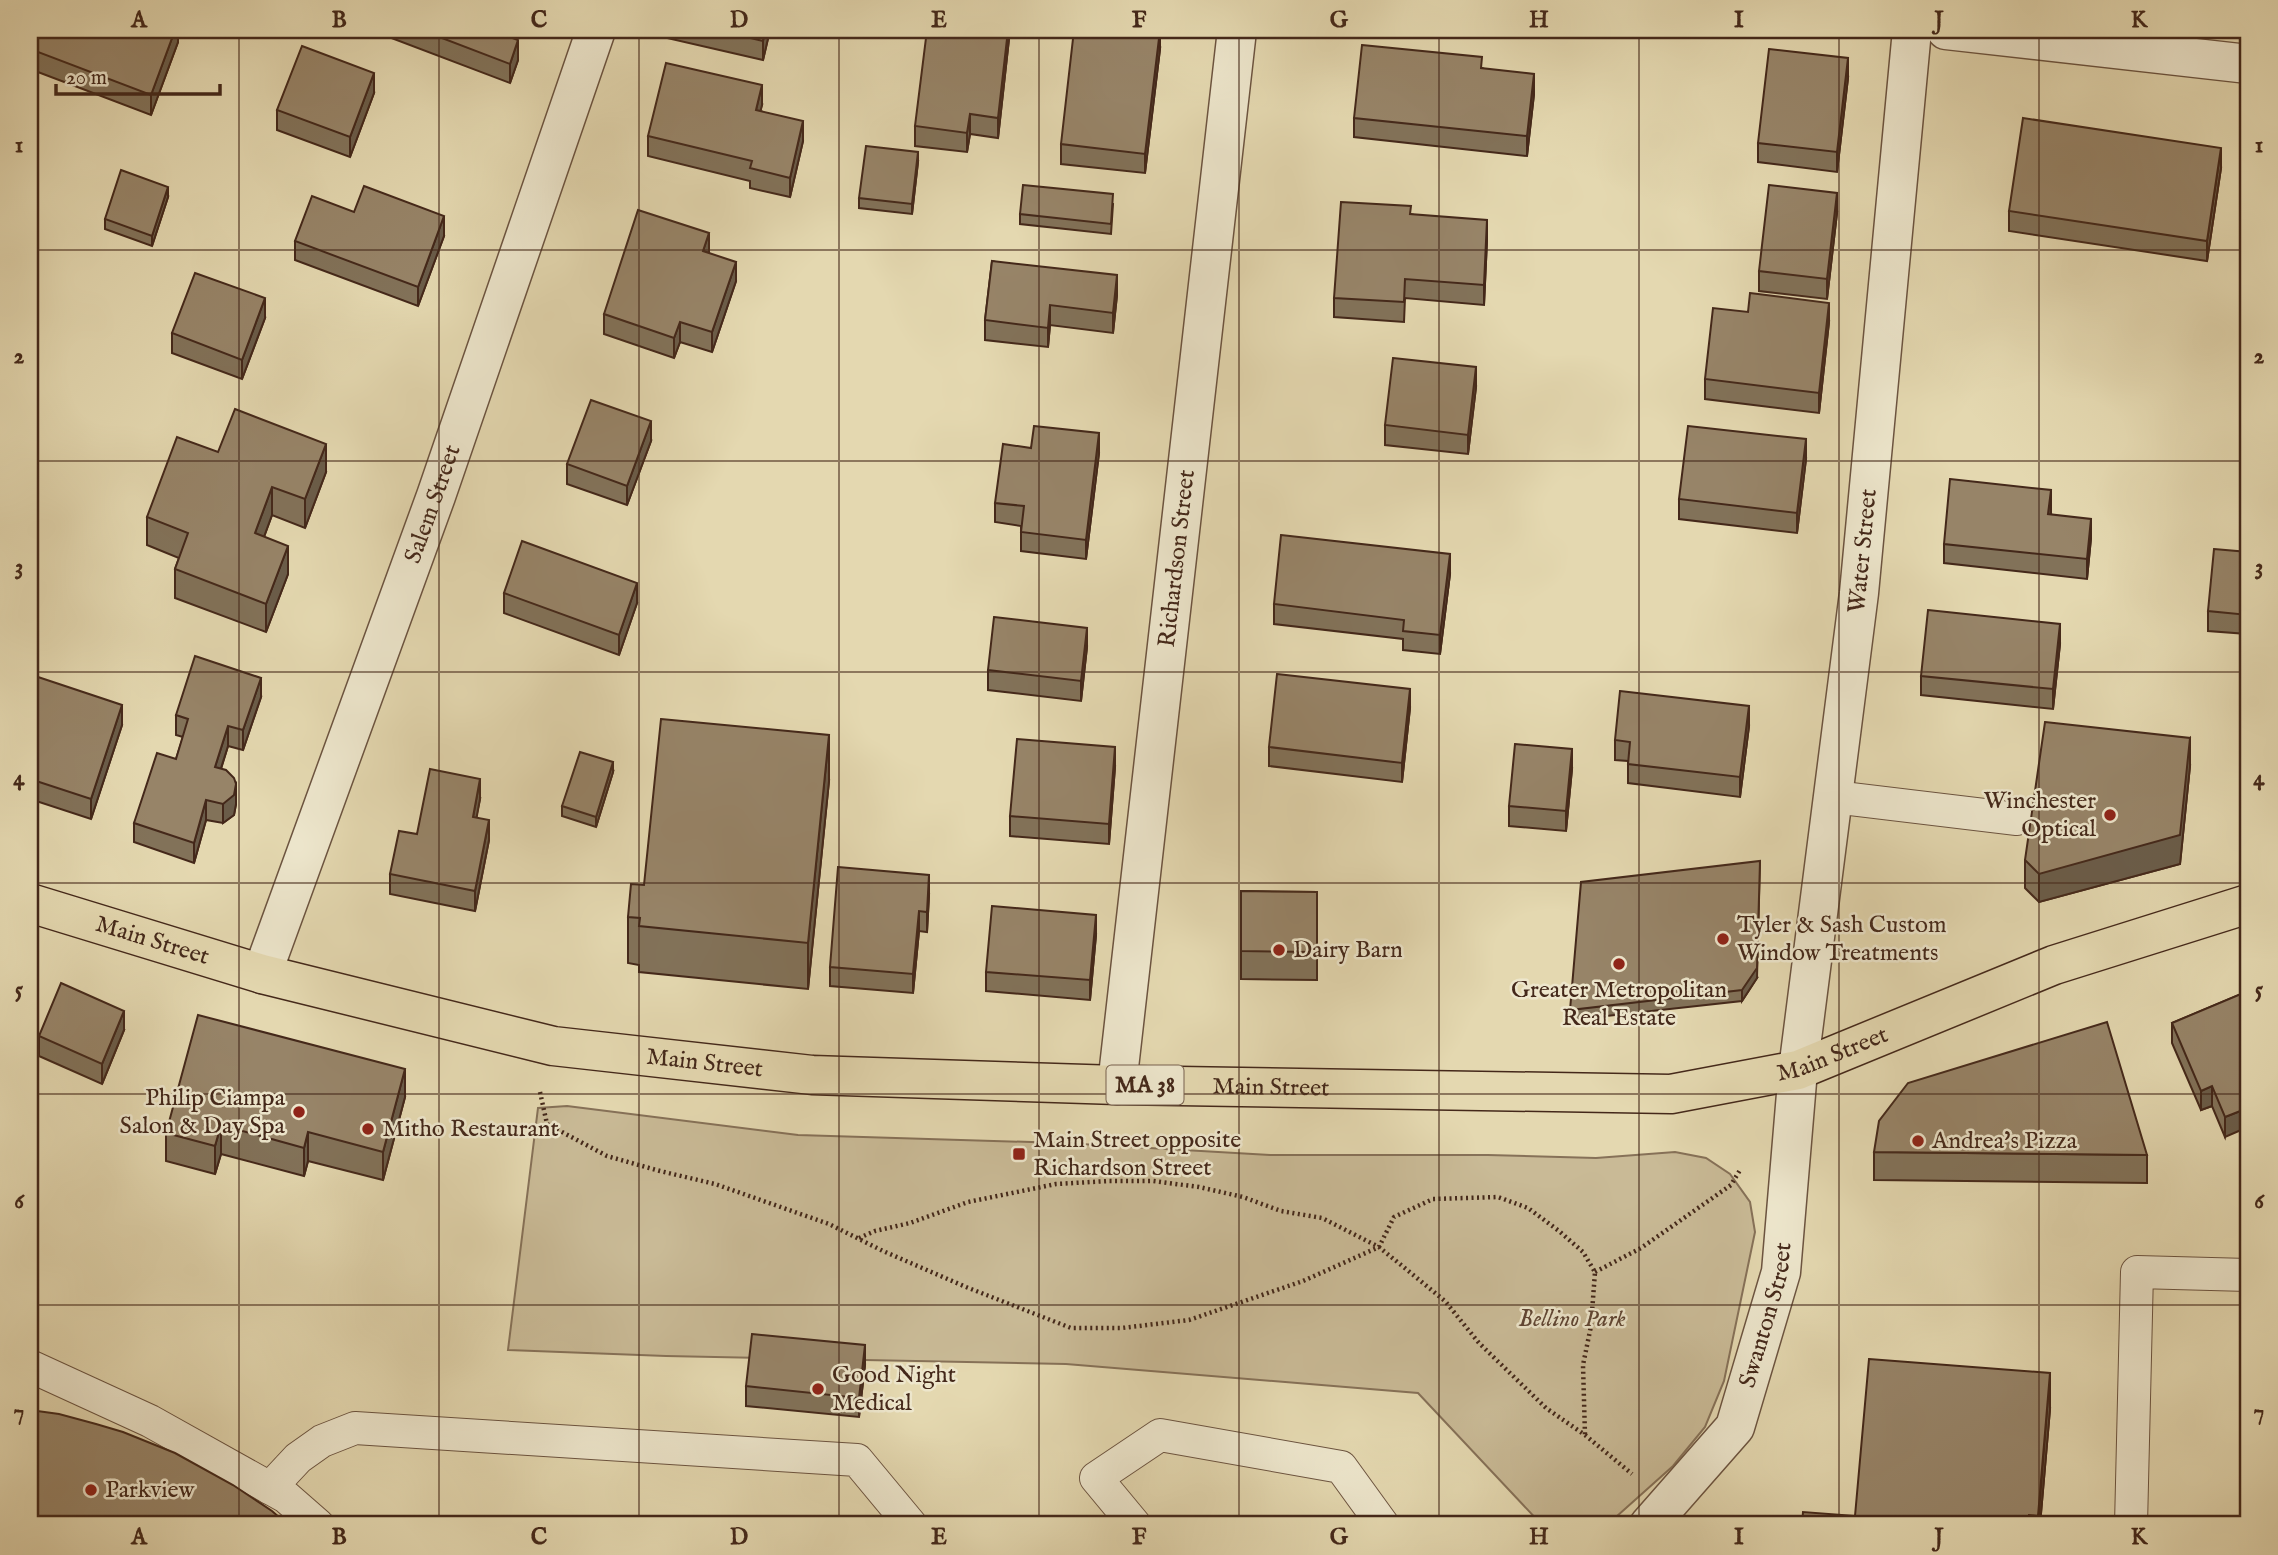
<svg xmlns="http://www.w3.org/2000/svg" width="2278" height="1555" viewBox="0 0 2278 1555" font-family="'IM FELL English',serif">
	<rect width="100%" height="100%" fill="#e4d8b0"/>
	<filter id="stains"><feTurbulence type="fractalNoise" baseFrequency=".00286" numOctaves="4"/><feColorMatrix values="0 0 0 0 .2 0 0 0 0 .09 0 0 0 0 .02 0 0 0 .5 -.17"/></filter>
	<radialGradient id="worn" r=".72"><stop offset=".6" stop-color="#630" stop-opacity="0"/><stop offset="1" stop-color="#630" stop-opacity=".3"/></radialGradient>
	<polygon fill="#c9ba96" stroke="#867158" stroke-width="2" points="567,1106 798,1135 1063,1143 1270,1155 1488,1155 1596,1158 1675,1152 1706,1158 1730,1174 1750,1202 1755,1232 1724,1381 1705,1427 1673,1466 1607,1525 1542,1525 1418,1393 1066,1364 666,1356 508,1350 538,1108"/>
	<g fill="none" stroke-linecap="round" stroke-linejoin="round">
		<g stroke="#6c5440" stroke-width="34">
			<g id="service">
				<polyline points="1834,797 2017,819"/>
				<polyline points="30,1366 150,1421 286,1497 318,1525"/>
				<polyline points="270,1488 298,1458 322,1441 355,1428 857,1460 911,1525"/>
				<polyline points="1135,1525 1096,1478 1160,1435 1341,1467 1383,1525"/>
				<polyline points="2131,1525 2137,1272 2248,1275"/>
			</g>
		</g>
		<g stroke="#6c5440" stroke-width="41">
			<g id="minor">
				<polyline points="1946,30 2248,64"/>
				<path id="s1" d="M262,974L436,496L596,30"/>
				<path id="s2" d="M1798,1070L1859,593L1912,30"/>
				<path id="s3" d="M1117,1085L1237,30"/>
			</g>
		</g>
		<g stroke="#6c5440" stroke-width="41">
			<g id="tertiary">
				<path id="s4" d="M1649,1525L1735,1427L1781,1272L1798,1070"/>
			</g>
		</g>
		<g stroke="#44281a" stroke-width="41">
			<g id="primary">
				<path id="s5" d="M30,903L262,974L553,1046L812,1075L1117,1085L1671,1094L1798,1070L2054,965L2248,904"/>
			</g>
		</g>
		<g stroke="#44281a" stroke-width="4.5" stroke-dasharray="2 3.5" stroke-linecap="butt">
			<polyline points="540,1092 547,1124 607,1156 660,1171 715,1184 829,1224 883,1251 966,1287 1071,1328 1122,1328 1189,1320 1303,1281 1379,1247 1394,1217 1433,1199 1498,1197 1528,1208 1559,1231 1583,1252 1595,1272 1591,1326 1583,1365 1585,1435"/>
			<polyline points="859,1238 875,1231 910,1223 968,1202 1056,1184 1109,1181 1153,1181 1199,1187 1243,1197 1281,1211 1322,1218 1379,1247 1445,1301 1479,1343 1546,1408 1585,1435 1632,1474"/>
			<polyline points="1595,1272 1641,1248 1731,1185 1740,1170"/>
		</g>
		<use href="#service" stroke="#ede6cc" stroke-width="32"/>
		<use href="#minor" stroke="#ede6cc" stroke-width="38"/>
		<use href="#tertiary" stroke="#ede6cc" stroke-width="38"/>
		<use href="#primary" stroke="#e4d8b0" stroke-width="38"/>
	</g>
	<g fill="#827259" stroke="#44281a" stroke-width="2">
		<polygon points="178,30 178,42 151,115 30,69 30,49"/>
		<polygon points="373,30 513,30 510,37 518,60 510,83 373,31"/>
		<polygon points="667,30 770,30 763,60 667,38"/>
		<polygon points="1010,30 998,138 970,134 967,152 915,146 915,126"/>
		<polygon points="1160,49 1145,173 1061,164 1061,144"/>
		<polygon points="1482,68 1534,94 1527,156 1354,137 1354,118"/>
		<polygon points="1848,78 1837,172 1758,162 1758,143"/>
		<polygon points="374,93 350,157 277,130 277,110"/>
		<polygon points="762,105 760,111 803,141 790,197 750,188 750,181 648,156 648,136"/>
		<polygon points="918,162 912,214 859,208 859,198"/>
		<polygon points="2221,168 2207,261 2009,231 2009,211"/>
		<polygon points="168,197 152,246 105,229 105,219"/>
		<polygon points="1113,204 1111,234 1020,224 1020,214"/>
		<polygon points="354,212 444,236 418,306 295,260 295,241"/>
		<polygon points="1837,213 1827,299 1759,291 1759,271"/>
		<polygon points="1411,214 1487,240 1484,305 1405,298 1404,322 1334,317 1334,298"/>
		<polygon points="709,253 736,281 712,352 680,342 674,358 604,334 604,314"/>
		<polygon points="992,261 1117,295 1113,333 1050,325 1048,347 985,340 985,320"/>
		<polygon points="265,318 242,379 172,353 172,333"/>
		<polygon points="1829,322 1819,413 1705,399 1705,379"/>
		<polygon points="1476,387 1468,454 1385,445 1385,425"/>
		<polygon points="651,441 627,505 567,484 567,464"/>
		<polygon points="1031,448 1099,453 1086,559 1021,551 1021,526 995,522 995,503"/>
		<polygon points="218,452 326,472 305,528 272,515 264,537 288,574 266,632 175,598 175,569 179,558 147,545 147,517"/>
		<polygon points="1806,459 1797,533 1679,519 1679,499"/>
		<polygon points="2051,510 2051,514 2091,538 2087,579 1944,563 1944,544"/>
		<polygon points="2248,552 2248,722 2243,721 2243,675 2247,634 2208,631 2208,611"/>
		<polygon points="1450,574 1440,654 1403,650 1403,639 1274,624 1274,604"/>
		<polygon points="504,593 637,603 619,655 504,613"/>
		<polygon points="2060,644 2053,709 1921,695 1921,676"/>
		<polygon points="1087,647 1081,701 988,690 988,670"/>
		<polygon points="261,697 243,750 228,746 221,769 236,804 234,815 223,823 206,820 194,863 134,842 134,823 176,759 183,737 176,735 176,715"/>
		<polygon points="30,701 122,725 91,819 30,799"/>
		<polygon points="1410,708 1402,782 1269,766 1269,747"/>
		<polygon points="1749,726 1740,797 1628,783 1628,761 1615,760 1615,740"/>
		<polygon points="2190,766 2180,864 2039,902 2025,888 2025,860"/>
		<polygon points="1115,767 1109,844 1010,836 1010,816"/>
		<polygon points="1572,769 1566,831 1509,826 1509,806"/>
		<polygon points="613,772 596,827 562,816 562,806"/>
		<polygon points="829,781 808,989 639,972 639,965 628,963 628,917 644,885"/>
		<polygon points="480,799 476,818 489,840 475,911 390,894 390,874 417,834"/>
		<polygon points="1241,891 1317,892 1317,980 1241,979"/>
		<polygon points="929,895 927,932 919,931 913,993 830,986 830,967"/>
		<polygon points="1096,935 1090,1000 986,991 986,972"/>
		<polygon points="1757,978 1742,1001 1570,1020 1570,1010"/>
		<polygon points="2248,991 2225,1137 2212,1106 2201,1110 2172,1043 2172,1023"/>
		<polygon points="124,1030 102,1084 39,1056 39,1036"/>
		<polygon points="405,1097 383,1180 308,1161 304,1176 221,1154 215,1174 166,1161 166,1133"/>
		<polygon points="1874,1152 2147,1155 2147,1183 1874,1180"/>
		<polygon points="865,1365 859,1417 746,1406 746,1386"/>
		<polygon points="2050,1409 2040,1525 1802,1525 1855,1516"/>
	</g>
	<g fill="#6a5c49" stroke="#44281a" stroke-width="2">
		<polygon points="175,30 178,30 178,42 151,115 151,95"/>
		<polygon points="506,30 513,30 504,55 504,35"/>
		<polygon points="765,30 770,30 763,60 763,41"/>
		<polygon points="1008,30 1010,30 998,138 998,118"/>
		<polygon points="1160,30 1160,49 1145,173 1145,154"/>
		<polygon points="518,40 518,60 510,83 510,64"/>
		<polygon points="1848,58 1848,78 1837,172 1837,152"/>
		<polygon points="374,73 374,93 350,157 350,137"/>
		<polygon points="1534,74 1534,94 1527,156 1527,136"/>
		<polygon points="762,85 762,105 756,130 756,110"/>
		<polygon points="970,114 970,134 967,152 967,133"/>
		<polygon points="803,121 803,141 790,197 790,178"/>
		<polygon points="2221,148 2221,168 2207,261 2207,241"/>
		<polygon points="918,152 918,162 912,214 912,204"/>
		<polygon points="168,187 168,197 152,246 152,236"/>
		<polygon points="1837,193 1837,213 1827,299 1827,279"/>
		<polygon points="444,216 444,236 418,306 418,287"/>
		<polygon points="1487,220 1487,240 1484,305 1484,285"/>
		<polygon points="709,233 709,253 703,251"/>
		<polygon points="736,262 736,281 712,352 712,332"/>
		<polygon points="1117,275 1117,295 1113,333 1113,313"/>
		<polygon points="265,298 265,318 242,379 242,360"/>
		<polygon points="1829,303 1829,322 1819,413 1819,393"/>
		<polygon points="1050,305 1050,325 1048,347 1048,328"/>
		<polygon points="680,322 680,342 674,358 674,338"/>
		<polygon points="1476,367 1476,387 1468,454 1468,435"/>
		<polygon points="651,421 651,441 627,505 627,486"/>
		<polygon points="1099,433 1099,453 1086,559 1086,540"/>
		<polygon points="1806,439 1806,459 1797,533 1797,513"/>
		<polygon points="326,444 326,472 305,528 305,499"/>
		<polygon points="272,487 272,515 255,561 255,533"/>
		<polygon points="2051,490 2051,510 2048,533 2048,514"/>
		<polygon points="2091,519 2091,538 2087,579 2087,559"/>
		<polygon points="288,546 288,574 266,632 266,604"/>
		<polygon points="1450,554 1450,574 1440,654 1440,635"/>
		<polygon points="637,583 637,603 619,655 619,635"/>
		<polygon points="33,584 33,612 30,620 30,592"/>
		<polygon points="2060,624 2060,644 2053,709 2053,689"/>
		<polygon points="1087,628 1087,647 1081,701 1081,681"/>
		<polygon points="261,678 261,697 243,750 243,730"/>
		<polygon points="1410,689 1410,708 1402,782 1402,763"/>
		<polygon points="122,705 122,725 91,819 91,799"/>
		<polygon points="1749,706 1749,726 1740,797 1740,777"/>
		<polygon points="228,726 228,746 215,787 215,767"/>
		<polygon points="829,735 829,781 808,989 808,943"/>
		<polygon points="2190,738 2190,766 2180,864 2039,902 2039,874"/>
		<polygon points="1115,747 1115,767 1109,844 1109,824"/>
		<polygon points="1572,749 1572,769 1566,831 1566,811"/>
		<polygon points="613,762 613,772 596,827 596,817"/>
		<polygon points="480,779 480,799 473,837 473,817"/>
		<polygon points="236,784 236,804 234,815 223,823 223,804"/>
		<polygon points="206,800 206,820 194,863 194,843"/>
		<polygon points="489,820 489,840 475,911 475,891"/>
		<polygon points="1760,861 1757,978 1742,1001 1742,990"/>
		<polygon points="929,875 929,895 927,932 927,912"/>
		<polygon points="919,911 919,931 913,993 913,974"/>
		<polygon points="1096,915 1096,935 1090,1000 1090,980"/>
		<polygon points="124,1011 124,1030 102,1084 102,1064"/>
		<polygon points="405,1069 405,1097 383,1180 383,1152"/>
		<polygon points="2212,1086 2212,1106 2201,1110 2201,1091"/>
		<polygon points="2248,1108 2248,1127 2225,1137 2225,1117"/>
		<polygon points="221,1125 221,1154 215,1174 215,1146"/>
		<polygon points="308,1132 308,1161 304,1176 304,1148"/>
		<polygon points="865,1345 865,1365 859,1417 859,1398"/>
		<polygon points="2050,1373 2050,1409 2040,1525 2038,1525"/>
	</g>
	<g fill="#978468" stroke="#44281a" stroke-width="2">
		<polygon points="37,30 175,30 151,95 30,49"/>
		<polygon points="421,30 506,30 504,35 518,40 510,64"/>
		<polygon points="717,30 765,30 763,41"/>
		<polygon points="927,30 1008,30 998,118 970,114 967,133 915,126"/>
		<polygon points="1074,30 1160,30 1145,154 1061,144"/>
		<polygon points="1362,45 1482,57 1481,68 1534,74 1527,136 1354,118"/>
		<polygon points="302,46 374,73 350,137 277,110"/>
		<polygon points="1769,49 1848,58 1837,152 1758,143"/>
		<polygon points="666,63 762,85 756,110 803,121 790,178 750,168 752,161 648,136"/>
		<polygon points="2023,118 2221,148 2207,241 2009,211"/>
		<polygon points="866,146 918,152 912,204 859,198"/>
		<polygon points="121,170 168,187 152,236 105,219"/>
		<polygon points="1023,185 1113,194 1111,224 1020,214"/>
		<polygon points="1769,185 1837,193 1827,279 1759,271"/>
		<polygon points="364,186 444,216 418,287 295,241 312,196 354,212"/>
		<polygon points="1341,202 1411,206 1410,214 1487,220 1484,285 1405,279 1404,302 1334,298"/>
		<polygon points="638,210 709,233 703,251 736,262 712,332 680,322 674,338 604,314"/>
		<polygon points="992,261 1117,275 1113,313 1050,305 1048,328 985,320"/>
		<polygon points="195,273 265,298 242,360 172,333"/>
		<polygon points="1750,293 1829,303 1819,393 1705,379 1713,308 1748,312"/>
		<polygon points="1393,358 1476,367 1468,435 1385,425"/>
		<polygon points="591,400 651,421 627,486 567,464"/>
		<polygon points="235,409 326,444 305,499 272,487 255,533 288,546 266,604 175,569 188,533 147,517 177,437 218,452"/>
		<polygon points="1034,426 1099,433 1086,540 1021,532 1024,506 995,503 1003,444 1031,448"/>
		<polygon points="1688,426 1806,439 1797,513 1679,499"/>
		<polygon points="1950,479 2051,490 2048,514 2091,519 2087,559 1944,544"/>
		<polygon points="1281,535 1450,554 1440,635 1403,631 1404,620 1274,604"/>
		<polygon points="522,541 637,583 619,635 504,593"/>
		<polygon points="2214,549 2248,552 2248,615 2208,611"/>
		<polygon points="1928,610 2060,624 2053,689 1921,676"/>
		<polygon points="994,617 1087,628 1081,681 988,670"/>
		<polygon points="2248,625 2248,675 2243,675"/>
		<polygon points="195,656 261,678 243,730 228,726 215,767 226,770 234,778 236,784 234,795 223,804 206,800 194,843 134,823 157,753 176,759 188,719 176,715"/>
		<polygon points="1277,674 1410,689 1402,763 1269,747"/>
		<polygon points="38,677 122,705 91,799 30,779 30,701"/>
		<polygon points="1620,691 1749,706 1740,777 1628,764 1630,742 1615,740"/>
		<polygon points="661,719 829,735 808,943 639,926 640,918 628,917 631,884 644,885"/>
		<polygon points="2045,722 2190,738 2180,835 2039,874 2025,860"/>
		<polygon points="1017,739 1115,747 1109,824 1010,816"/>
		<polygon points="1515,744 1572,749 1566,811 1509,806"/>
		<polygon points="580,752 613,762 596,817 562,806"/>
		<polygon points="430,769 480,779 473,817 489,820 475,891 390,874 399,831 417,834"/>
		<polygon points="1760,861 1757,968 1742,990 1570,1010 1581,882"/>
		<polygon points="838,867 929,875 927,912 919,911 913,974 830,967"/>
		<polygon points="1241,891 1317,892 1317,952 1241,951"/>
		<polygon points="992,906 1096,915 1090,980 986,972"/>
		<polygon points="61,983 124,1011 102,1064 39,1036"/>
		<polygon points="2248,991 2248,1108 2225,1117 2212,1086 2201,1091 2172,1023"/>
		<polygon points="198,1015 405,1069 383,1152 308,1132 304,1148 221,1125 215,1146 166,1133"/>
		<polygon points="2107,1022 2147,1155 1874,1152 1879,1121 1908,1083"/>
		<polygon points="752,1334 865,1345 859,1398 746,1386"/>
		<polygon points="1869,1359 2050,1373 2038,1516 2029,1515 2028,1525 1802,1525 1803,1512 1855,1516"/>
		<polygon points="30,1410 59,1414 96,1424 123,1432 175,1453 233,1485 272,1511 288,1525 30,1525"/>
	</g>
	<path fill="none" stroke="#44281a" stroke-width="2" stroke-opacity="0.55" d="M239,30V1525M439,30V1525M639,30V1525M839,30V1525M1039,30V1525M1239,30V1525M1439,30V1525M1639,30V1525M1839,30V1525M2039,30V1525M30,250H2248M30,461H2248M30,672H2248M30,883H2248M30,1094H2248M30,1305H2248"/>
	<g fill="#8f2418" stroke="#ede6cc" stroke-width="2.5">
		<circle cx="2110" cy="815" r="7"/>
		<circle cx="1723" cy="939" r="7"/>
		<circle cx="1279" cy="950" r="7"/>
		<circle cx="1619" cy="964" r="7"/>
		<circle cx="299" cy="1112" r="7"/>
		<circle cx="368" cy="1129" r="7"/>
		<circle cx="1918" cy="1141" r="7"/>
		<rect x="1012" y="1147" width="14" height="14" rx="3.5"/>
		<circle cx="818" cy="1389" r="7"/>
		<circle cx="91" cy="1490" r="7"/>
	</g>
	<g text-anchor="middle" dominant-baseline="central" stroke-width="5" stroke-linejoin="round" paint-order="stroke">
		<rect fill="#ede6cc" stroke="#77614f" stroke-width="2" x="1106.5" y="1065.5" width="77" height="39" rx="5"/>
		<g font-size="23" font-weight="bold" fill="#44281a">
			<text x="1145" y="1085">MA 38</text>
		</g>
		<g font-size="24" fill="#44281a" stroke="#ede6cc">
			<text stroke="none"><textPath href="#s1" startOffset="500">Salem Street</textPath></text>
			<text stroke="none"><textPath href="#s2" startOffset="523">Water Street</textPath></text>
			<text stroke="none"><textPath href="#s3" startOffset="530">Richardson Street</textPath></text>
			<text stroke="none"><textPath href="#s5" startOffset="128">Main Street</textPath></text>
			<text stroke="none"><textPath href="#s5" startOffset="1829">Main Street</textPath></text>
			<text stroke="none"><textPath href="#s5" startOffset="695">Main Street</textPath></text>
			<text stroke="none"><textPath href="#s5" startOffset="1262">Main Street</textPath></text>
			<text stroke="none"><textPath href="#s4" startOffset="247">Swanton Street</textPath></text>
		</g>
		<g font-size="24" fill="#44281a" stroke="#ede6cc" text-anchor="start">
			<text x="2096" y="801" text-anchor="end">Winchester<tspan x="2096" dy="28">Optical</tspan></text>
			<text x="1737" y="925">Tyler &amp; Sash Custom<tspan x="1737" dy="28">Window Treatments</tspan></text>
			<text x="1293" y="950">Dairy Barn</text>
			<text x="1619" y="990" text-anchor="middle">Greater Metropolitan<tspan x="1619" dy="28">Real Estate</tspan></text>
			<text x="285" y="1098" text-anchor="end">Philip Ciampa<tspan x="285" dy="28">Salon &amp; Day Spa</tspan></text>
			<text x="382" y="1129">Mitho Restaurant</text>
			<text x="1033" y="1140">Main Street opposite<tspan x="1033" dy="28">Richardson Street</tspan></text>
			<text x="1932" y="1141">Andrea's Pizza</text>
			<text x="832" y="1375">Good Night<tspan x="832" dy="28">Medical</tspan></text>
			<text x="105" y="1490">Parkview</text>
		</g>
		<g font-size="24" font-style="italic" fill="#5f4533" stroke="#ede6cc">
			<text x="1572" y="1319">Bellino Park</text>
		</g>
	</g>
	<rect width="2278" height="1555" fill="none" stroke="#e4d8b0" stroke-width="77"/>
	<path d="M56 84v10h164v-10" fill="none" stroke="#44281a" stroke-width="3.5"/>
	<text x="66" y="84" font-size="21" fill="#44281a" stroke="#ede6cc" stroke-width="5" paint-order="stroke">20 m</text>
	<rect x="38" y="38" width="2202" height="1478" fill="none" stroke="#44281a" stroke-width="2.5"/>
	<g font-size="23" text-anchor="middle" font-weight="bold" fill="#44281a">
		<text x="139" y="27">A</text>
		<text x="339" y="27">B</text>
		<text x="539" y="27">C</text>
		<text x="739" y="27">D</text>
		<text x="939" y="27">E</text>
		<text x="1139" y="27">F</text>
		<text x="1339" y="27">G</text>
		<text x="1539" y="27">H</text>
		<text x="1739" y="27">I</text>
		<text x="1939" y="27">J</text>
		<text x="2139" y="27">K</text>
		<text x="19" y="152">1</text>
		<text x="2259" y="152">1</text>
		<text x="19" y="363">2</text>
		<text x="2259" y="363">2</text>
		<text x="19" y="574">3</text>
		<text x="2259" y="574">3</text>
		<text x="19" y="785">4</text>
		<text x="2259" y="785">4</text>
		<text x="19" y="997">5</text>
		<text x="2259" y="997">5</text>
		<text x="19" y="1208">6</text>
		<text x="2259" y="1208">6</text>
		<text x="19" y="1419">7</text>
		<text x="2259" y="1419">7</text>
		<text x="139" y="1544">A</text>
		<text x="339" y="1544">B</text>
		<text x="539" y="1544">C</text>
		<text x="739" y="1544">D</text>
		<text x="939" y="1544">E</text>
		<text x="1139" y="1544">F</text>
		<text x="1339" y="1544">G</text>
		<text x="1539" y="1544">H</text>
		<text x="1739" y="1544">I</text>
		<text x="1939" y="1544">J</text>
		<text x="2139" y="1544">K</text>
	</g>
	<rect width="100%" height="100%" filter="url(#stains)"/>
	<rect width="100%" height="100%" fill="url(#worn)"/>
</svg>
